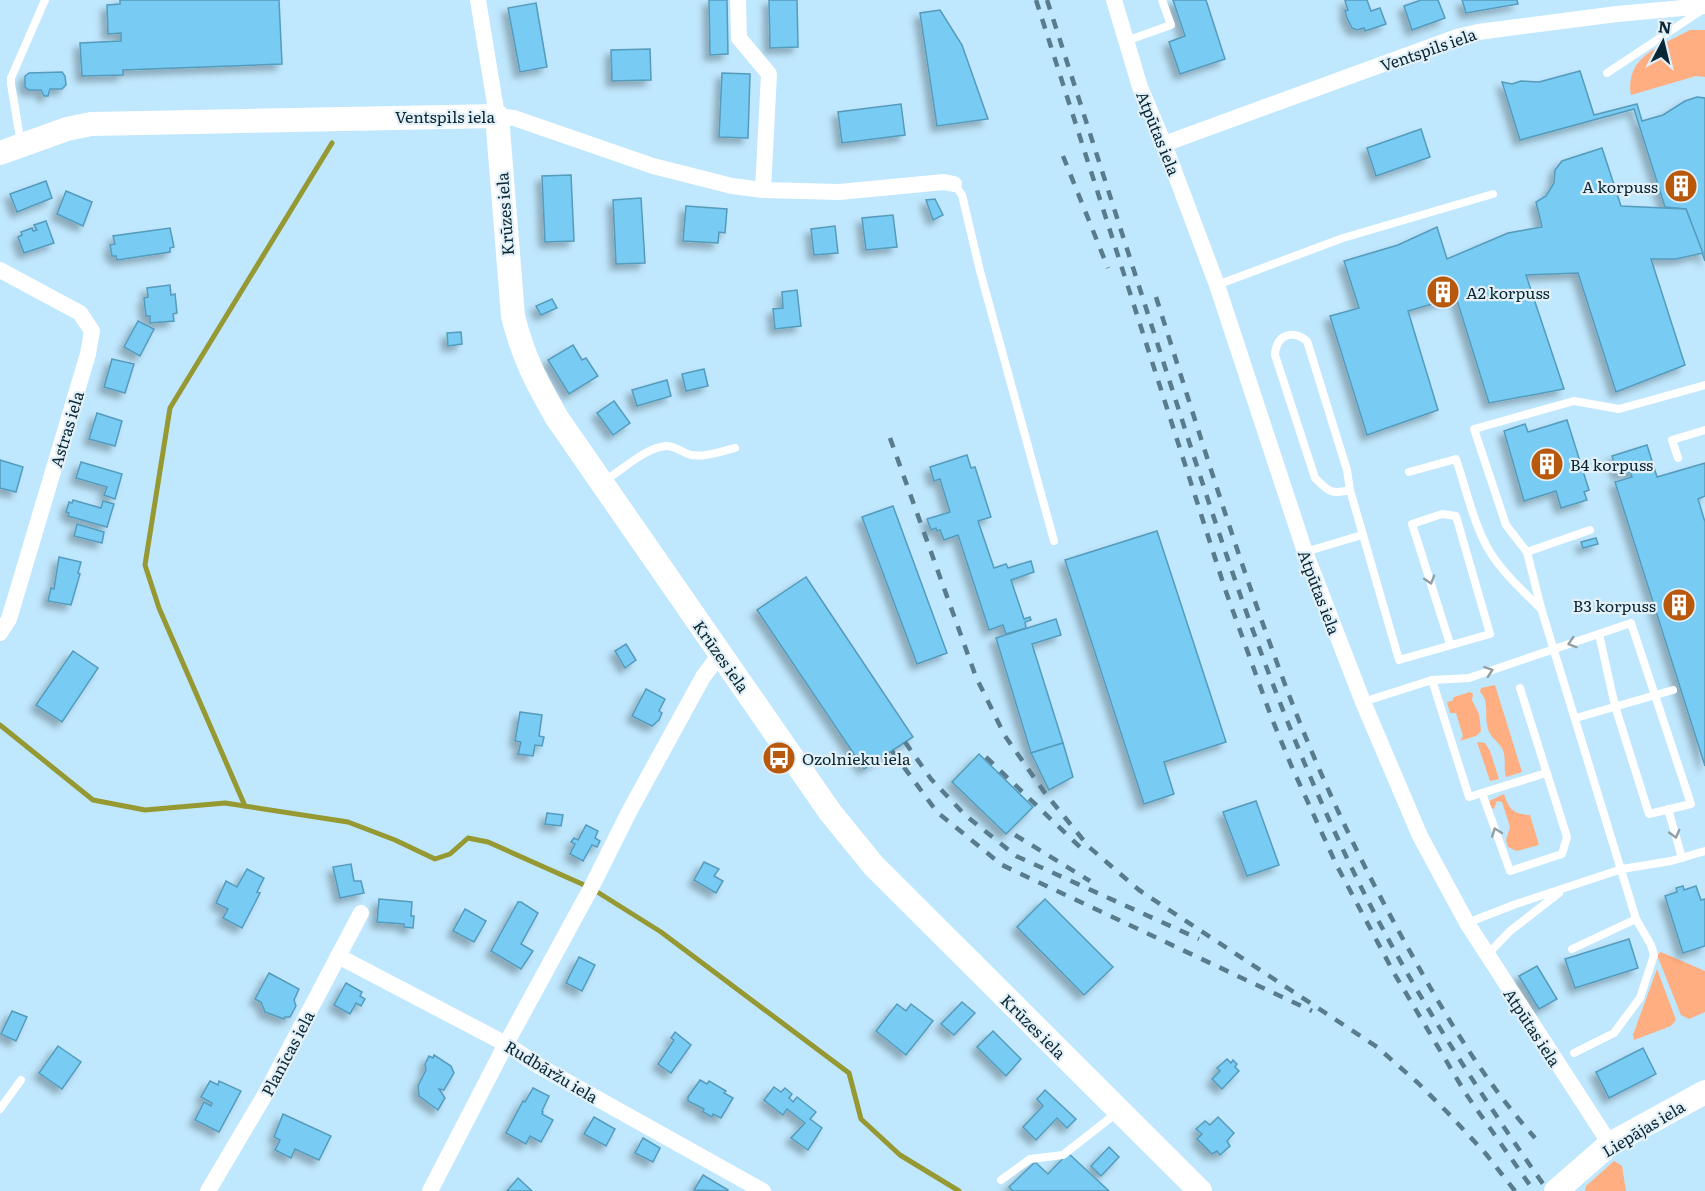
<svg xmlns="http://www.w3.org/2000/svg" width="1705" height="1191" viewBox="0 0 1705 1191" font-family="Literata,serif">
	<defs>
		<filter id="shadow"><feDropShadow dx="-5.5" dy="5.5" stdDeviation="3" flood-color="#0004"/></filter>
	</defs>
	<rect width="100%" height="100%" fill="#bfe7fd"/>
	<g fill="#feae80">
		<path d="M1690,30H1705V77L1696,76L1631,95C1625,56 1661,46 1690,30Z"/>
		<path d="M1495,685L1522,772L1506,777C1503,767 1507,758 1502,748C1496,739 1488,736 1487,724C1485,712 1489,700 1480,692L1481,688Z"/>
		<polygon points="1470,692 1473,694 1472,700 1479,714 1481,731 1476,736 1460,741 1463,736 1456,713 1450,713 1447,702 1452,701 1454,697"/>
		<polygon points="1477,742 1485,743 1490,751 1499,779 1490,781"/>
		<path d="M1504,794C1509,809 1513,814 1530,815L1539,845L1517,851L1508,847L1506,840L1510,827L1502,802L1497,801L1494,809L1491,808L1489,801Z"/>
		<polygon points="1661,952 1705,971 1705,1012 1689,1019 1681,1015 1657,955"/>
		<polygon points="1657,969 1676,1020 1671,1026 1634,1040 1633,1035"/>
		<polygon points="1614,1161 1622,1166 1626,1191 1585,1191 1586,1186"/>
	</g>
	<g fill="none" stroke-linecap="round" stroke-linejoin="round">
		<g stroke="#969832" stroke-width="5">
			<polyline points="0,725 93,800 145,810 225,803 348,822 395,840 435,859 450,854 468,838 488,842 591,888 661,932 849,1073 861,1119 900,1155 959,1191"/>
			<polyline points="245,806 159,608 145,565 170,408 332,143"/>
		</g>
	</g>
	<g fill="#78cbf3" stroke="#559bbc" stroke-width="1.5" filter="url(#shadow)">
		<polygon points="120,0 279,0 282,64 123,70 123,75 82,76 80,43 121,41 121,33 108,34 107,5 120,4"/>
		<polygon points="709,0 727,0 728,54 710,55"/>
		<polygon points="769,0 797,0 798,47 770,48"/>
		<polygon points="1173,0 1206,0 1225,59 1180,74 1169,42 1185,36"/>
		<polygon points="1347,0 1367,0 1371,11 1380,8 1386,24 1365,31 1364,28 1357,30 1352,28 1347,18 1345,11 1348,10 1345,1"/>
		<polygon points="1421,0 1438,0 1445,18 1412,30 1404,6"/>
		<polygon points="1462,0 1517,0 1518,4 1466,13"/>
		<polygon points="536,3 547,67 520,72 508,8"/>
		<polygon points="940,10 962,45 988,119 937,126 920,13"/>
		<polygon points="650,49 651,80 612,81 611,50"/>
		<polygon points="1580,71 1594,115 1637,104 1642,121 1663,115 1685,101 1697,97 1705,98 1705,261 1686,209 1665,207 1634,109 1520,140 1502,82 1512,84 1521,81 1539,82"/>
		<polygon points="62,72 65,76 66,85 62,89 50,89 48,96 44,96 41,90 29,90 25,87 25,76 29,73"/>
		<polygon points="722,73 750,74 748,138 719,137"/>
		<polygon points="901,104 905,135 842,143 838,112"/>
		<polygon points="1421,129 1430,157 1376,176 1367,148"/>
		<polygon points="1602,148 1621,206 1686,209 1703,253 1676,259 1651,259 1685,365 1616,392 1578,273 1526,275 1564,389 1489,403 1456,297 1408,311 1438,410 1367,435 1330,316 1359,308 1344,261 1398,245 1437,227 1447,259 1508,233 1542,227 1536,202 1546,196 1554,183 1555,170 1562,161"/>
		<polygon points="571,175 574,241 545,242 542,176"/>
		<polygon points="46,181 52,198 17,212 10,194"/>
		<polygon points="66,191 92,202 83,226 57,214"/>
		<polygon points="641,198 645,263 616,264 613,200"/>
		<polygon points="935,199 943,215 933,220 926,200"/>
		<polygon points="686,206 727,209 725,233 719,232 718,243 683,241"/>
		<polygon points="893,215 897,247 866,250 862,218"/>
		<polygon points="46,221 54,243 24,253 18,237 22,235 21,232 32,228 33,231 37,230 34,225"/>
		<polygon points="835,226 838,253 814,255 811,229"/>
		<polygon points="170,228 174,247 170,248 170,252 117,260 116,256 112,256 110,245 115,244 113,236"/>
		<polygon points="170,285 171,295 175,294 177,313 173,314 174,321 150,323 150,316 146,316 144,298 148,297 147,288"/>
		<polygon points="797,290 801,326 775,329 773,309 783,308 782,292"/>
		<polygon points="552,299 557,308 541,315 536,306"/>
		<polygon points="138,321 154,329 140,356 124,347"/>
		<polygon points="461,332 462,344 448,346 447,333"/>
		<polygon points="573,345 582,360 586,358 598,376 569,394 548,360"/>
		<polygon points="112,359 134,364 125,393 104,387"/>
		<polygon points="704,369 708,386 686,391 682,374"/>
		<polygon points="667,380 671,396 637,406 632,390"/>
		<polygon points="614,401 630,423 613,435 597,413"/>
		<polygon points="97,413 122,421 115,446 89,439"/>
		<polygon points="1567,420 1589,490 1584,492 1587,500 1561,508 1556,491 1524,501 1504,431 1525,424 1528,432"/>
		<polygon points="1647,445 1657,477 1705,463 1705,496 1698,499 1705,522 1705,766 1615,482 1632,477 1630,472 1618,475 1612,456"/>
		<polygon points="967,455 971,468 975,467 991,517 978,521 994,568 1006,564 1008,568 1031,561 1034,572 1011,580 1024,619 1030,617 1031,620 1025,622 1026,628 1006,634 1003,625 989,630 958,535 944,540 940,530 937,531 936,528 931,530 927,519 950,512 940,479 934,481 930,467"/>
		<polygon points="0,460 23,467 16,492 0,488"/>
		<polygon points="81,462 122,474 115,499 104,495 107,487 76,478"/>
		<polygon points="73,500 101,508 103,501 114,504 107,527 68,516 69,513 66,512 69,502 72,503"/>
		<polygon points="893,506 947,653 917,664 862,517"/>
		<polygon points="77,524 104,532 102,543 74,536"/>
		<polygon points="1157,531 1226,742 1164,762 1174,794 1144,804 1065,560"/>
		<polygon points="1596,538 1598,544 1583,548 1581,542"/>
		<polygon points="59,557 81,562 78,573 80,574 71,605 48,601 51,588 54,589"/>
		<polygon points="806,577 913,737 864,769 757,610"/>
		<polygon points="1056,619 1061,635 1032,644 1063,743 1031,753 996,638"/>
		<polygon points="626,644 636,660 625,668 615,651"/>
		<polygon points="73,651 98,668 62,722 36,705"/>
		<polygon points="646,689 665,699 659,711 662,713 659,720 652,726 632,716"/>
		<polygon points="520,712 542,715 539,736 544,737 542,746 535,745 533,756 518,754 521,742 515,741"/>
		<polygon points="1063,743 1073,777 1049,790 1031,753"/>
		<polygon points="979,754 1033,807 1006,834 952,782"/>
		<polygon points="1256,801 1279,865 1247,876 1223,812"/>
		<polygon points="547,813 563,815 561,826 545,824"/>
		<polygon points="586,825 598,831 595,838 600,841 597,847 592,845 583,861 570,854 575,844 571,842 574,838 578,840"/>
		<polygon points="704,862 719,869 714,876 723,881 716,893 694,880"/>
		<polygon points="351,864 354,881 361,881 364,893 340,898 333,867"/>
		<polygon points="247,869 264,878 257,892 260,893 242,928 223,918 228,909 216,903 226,881 237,887"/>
		<polygon points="1683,886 1684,890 1696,886 1701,900 1705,899 1705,946 1683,953 1665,896 1677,892 1676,888"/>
		<polygon points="379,899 412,902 411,916 414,916 413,928 404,927 404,924 377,922"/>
		<polygon points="1045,899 1113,967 1084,995 1017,927"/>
		<polygon points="518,902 521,902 538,913 521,944 533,951 521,969 491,951"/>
		<polygon points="465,909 486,921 474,942 453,931"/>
		<polygon points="1629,939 1638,968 1575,988 1565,959"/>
		<polygon points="579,957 595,965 582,991 566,983"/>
		<polygon points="1537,966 1557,999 1539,1009 1519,976"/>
		<polygon points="269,973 299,989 294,1000 296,1006 290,1017 285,1017 284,1019 265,1012 261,1002 255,999"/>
		<polygon points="346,983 362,992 360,996 365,999 361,1006 356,1003 350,1014 334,1005"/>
		<polygon points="962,1002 975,1013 954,1035 941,1024"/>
		<polygon points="897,1004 906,1011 911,1004 933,1021 906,1055 876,1031"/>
		<polygon points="12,1011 27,1017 16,1041 1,1034"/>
		<polygon points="993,1031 1021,1059 1006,1076 977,1047"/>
		<polygon points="675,1032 691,1045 671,1073 658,1064 674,1040 671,1038"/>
		<polygon points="58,1046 81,1062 62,1089 39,1073"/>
		<polygon points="1643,1048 1656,1074 1609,1098 1596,1072"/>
		<polygon points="434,1055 451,1066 454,1073 444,1090 439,1089 445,1098 438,1110 419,1096 418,1086 426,1070 425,1064 429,1056 433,1058"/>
		<polygon points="1227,1059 1231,1063 1233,1060 1237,1064 1235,1067 1239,1071 1222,1089 1212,1079 1220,1071 1217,1068"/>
		<polygon points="700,1080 707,1084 709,1081 726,1091 724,1093 733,1098 721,1118 713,1114 712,1117 703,1112 704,1109 688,1101 688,1097"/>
		<polygon points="210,1081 218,1085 219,1081 241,1091 219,1132 195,1120 204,1102 211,1106 212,1103 201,1097"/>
		<polygon points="774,1087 781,1092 785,1088 792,1094 789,1098 793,1102 797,1097 816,1112 810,1119 822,1128 808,1150 791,1138 805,1123 787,1109 783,1115 764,1100"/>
		<polygon points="533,1088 549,1096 542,1111 543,1112 542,1114 553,1120 541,1142 530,1136 526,1144 506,1133 523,1101 525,1102"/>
		<polygon points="1045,1090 1076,1119 1067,1128 1057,1118 1036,1140 1023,1127 1043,1106 1037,1099"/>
		<polygon points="283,1114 331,1136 319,1160 295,1149 291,1158 275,1150 280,1140 274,1137"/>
		<polygon points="594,1117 615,1129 606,1146 584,1134"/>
		<polygon points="1218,1117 1234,1133 1227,1141 1230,1146 1220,1155 1217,1151 1212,1154 1197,1139 1202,1134 1196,1129 1205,1121 1210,1125"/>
		<polygon points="643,1138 660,1148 653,1162 635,1153"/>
		<polygon points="1109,1147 1119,1157 1101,1176 1091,1166"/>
		<polygon points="1068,1153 1109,1191 1013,1191 1009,1187 1035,1162 1048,1174"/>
		<polygon points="703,1175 728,1190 727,1191 694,1190"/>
		<polygon points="518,1178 532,1191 507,1191"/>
	</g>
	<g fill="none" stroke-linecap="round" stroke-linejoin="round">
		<g stroke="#fff" stroke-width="8">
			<polyline points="1126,41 1171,25 1162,0"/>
			<polyline points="1607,73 1702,10"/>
			<polyline points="21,144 11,84 11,78 45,0"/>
			<polyline points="954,184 962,195 980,271 1054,541"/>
			<polyline points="1217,285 1343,238 1493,194"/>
			<polyline points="1678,458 1672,440 1705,430"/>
			<path d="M1409,472L1456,459C1466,488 1474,526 1490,552C1503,573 1523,591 1540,608"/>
			<path d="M604,481C623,470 644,448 666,446C675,446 680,451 688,454C701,459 722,451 735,448"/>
			<path d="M1350,490C1330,495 1329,491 1315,478L1275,355C1276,335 1292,329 1307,341L1347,470L1350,490L1399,660L1490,634L1456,516L1442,514L1412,524L1450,644"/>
			<polyline points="1305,552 1362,535"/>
			<polyline points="1527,552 1590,530"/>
			<polyline points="1432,680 1469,797 1546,773"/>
			<polyline points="1363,702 1432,680 1469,678 1631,623 1691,804 1649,814 1615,706 1599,634"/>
			<polyline points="1576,718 1673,690"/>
			<polyline points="1482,793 1510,871 1562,854 1567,837 1520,688"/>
			<polyline points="1668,809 1682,858"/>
			<polyline points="1467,923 1516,904 1622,869 1671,861 1705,851"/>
			<polyline points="1572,949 1636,919"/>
			<polyline points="1487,955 1510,931 1559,893"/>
			<polyline points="1574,1053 1614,1033 1640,998 1654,955 1651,945 1636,919 1541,608 1527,552 1506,525 1474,429 1574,401 1619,409 1705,385"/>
			<polyline points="0,1109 21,1080"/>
			<polyline points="1001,1180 1030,1159 1063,1155 1119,1111"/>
		</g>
		<g stroke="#fff" stroke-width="16">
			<polyline points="478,0 497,116 514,118 653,166 732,186 763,190 839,192 944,182 954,184"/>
			<polyline points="738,0 739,38 769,74 763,190"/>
			<polyline points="1114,0 1140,87 1164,144 1217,285 1305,552 1363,702 1420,836 1467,923 1610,1144"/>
			<polyline points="1164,144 1457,37 1478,32 1617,14 1705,6"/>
			<polyline points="0,270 80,313 92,331 88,354 9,619 0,633"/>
			<polyline points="338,956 506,1044 539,1066 763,1191"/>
			<polyline points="208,1191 266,1093 361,913"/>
			<polyline points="430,1191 506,1044 591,888 630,810 703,677 720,654"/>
		</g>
		<g stroke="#fff" stroke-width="24">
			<path d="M0,153L67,129L91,124L497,116L513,316C523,357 536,381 557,418L830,812L874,866L1200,1191"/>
			<polyline points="1556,1191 1610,1144 1705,1092"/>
		</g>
		<g stroke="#597c8d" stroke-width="4.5" stroke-dasharray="10 10" stroke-linecap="butt">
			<polyline points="1036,0 1225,589 1272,719 1291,765 1336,864 1394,973 1466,1094 1534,1191"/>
			<path d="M1047,0C1090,133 1132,265 1175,398C1225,554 1275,707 1346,856C1402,975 1473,1084 1548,1191"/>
			<polyline points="1063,156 1108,268"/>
			<path d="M1156,297C1200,435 1242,573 1294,708C1326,790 1365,871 1408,948C1445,1015 1484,1081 1535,1138"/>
			<polyline points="890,438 976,677 1005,736 1045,793 1089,847 1139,890 1377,1047 1418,1083 1448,1113 1486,1154 1515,1191"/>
			<polyline points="905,742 931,779 965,815 1016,856 1199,939"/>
			<polyline points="892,751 937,812 1002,865 1312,1011"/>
			<polyline points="986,757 1082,849"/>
			<polyline points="1015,835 1090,881"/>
		</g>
	</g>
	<defs><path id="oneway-chevron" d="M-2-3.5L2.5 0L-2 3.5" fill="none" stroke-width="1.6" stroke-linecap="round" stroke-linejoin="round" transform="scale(1.5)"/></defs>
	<g stroke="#909ea4">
		<use href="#oneway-chevron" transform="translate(1430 580) rotate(73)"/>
		<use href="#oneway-chevron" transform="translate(1572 643) rotate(162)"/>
		<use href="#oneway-chevron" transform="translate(1489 671) rotate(-19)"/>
		<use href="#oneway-chevron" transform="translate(1496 832) rotate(-110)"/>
		<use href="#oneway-chevron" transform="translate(1675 834) rotate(75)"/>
	</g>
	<defs>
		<g id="building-disc" transform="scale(1.725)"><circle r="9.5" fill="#b7580d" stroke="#e3f0f7"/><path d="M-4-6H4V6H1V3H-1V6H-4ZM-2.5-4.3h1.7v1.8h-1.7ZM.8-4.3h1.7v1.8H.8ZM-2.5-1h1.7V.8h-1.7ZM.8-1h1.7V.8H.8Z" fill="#fff"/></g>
		<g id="bus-disc" transform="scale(1.725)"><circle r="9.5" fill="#b7580d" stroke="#e3f0f7"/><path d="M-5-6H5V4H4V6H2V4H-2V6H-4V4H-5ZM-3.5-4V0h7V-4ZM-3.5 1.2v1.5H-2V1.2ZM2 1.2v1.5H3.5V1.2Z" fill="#fff"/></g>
	</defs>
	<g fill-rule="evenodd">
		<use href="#building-disc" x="1681" y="186"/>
		<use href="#building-disc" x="1443" y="292"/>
		<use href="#building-disc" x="1547" y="464"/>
		<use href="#building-disc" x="1679" y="605"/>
		<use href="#bus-disc" x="779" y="758"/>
	</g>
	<g text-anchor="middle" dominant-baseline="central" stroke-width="4.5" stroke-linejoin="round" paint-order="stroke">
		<g font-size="16" fill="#092734" stroke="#e3f0f7">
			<text transform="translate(1428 49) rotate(-19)">Ventspils iela</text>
			<text x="445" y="116">Ventspils iela</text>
			<text transform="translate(1159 133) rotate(68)">Atpūtas iela</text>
			<text transform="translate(504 214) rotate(-94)">Krūzes iela</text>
			<text transform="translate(66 429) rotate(-73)">Astras iela</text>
			<text transform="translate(1320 592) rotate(69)">Atpūtas iela</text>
			<text transform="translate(722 656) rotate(55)">Krūzes iela</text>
			<text transform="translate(1034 1026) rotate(45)">Krūzes iela</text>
			<text transform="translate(1533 1027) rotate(57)">Atpūtas iela</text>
			<text transform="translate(287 1053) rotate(-62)">Planīcas iela</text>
			<text transform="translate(552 1071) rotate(31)">Rudbāržu iela</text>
			<text transform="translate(1643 1128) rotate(-31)">Liepājas iela</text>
		</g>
		<g font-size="16" fill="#092734" stroke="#e3f0f7" text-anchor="start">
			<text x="1658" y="186" text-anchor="end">A korpuss</text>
			<text x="1466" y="292">A2 korpuss</text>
			<text x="1570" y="464">B4 korpuss</text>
			<text x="1656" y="605" text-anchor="end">B3 korpuss</text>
			<text x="802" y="758">Ozolnieku iela</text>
		</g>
	</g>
	<g transform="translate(1663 42) rotate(7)" stroke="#e3f0f7" stroke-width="4.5" paint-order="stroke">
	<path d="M0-4.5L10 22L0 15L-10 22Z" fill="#092734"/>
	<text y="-9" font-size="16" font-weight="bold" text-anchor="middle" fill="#092734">N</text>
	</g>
</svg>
